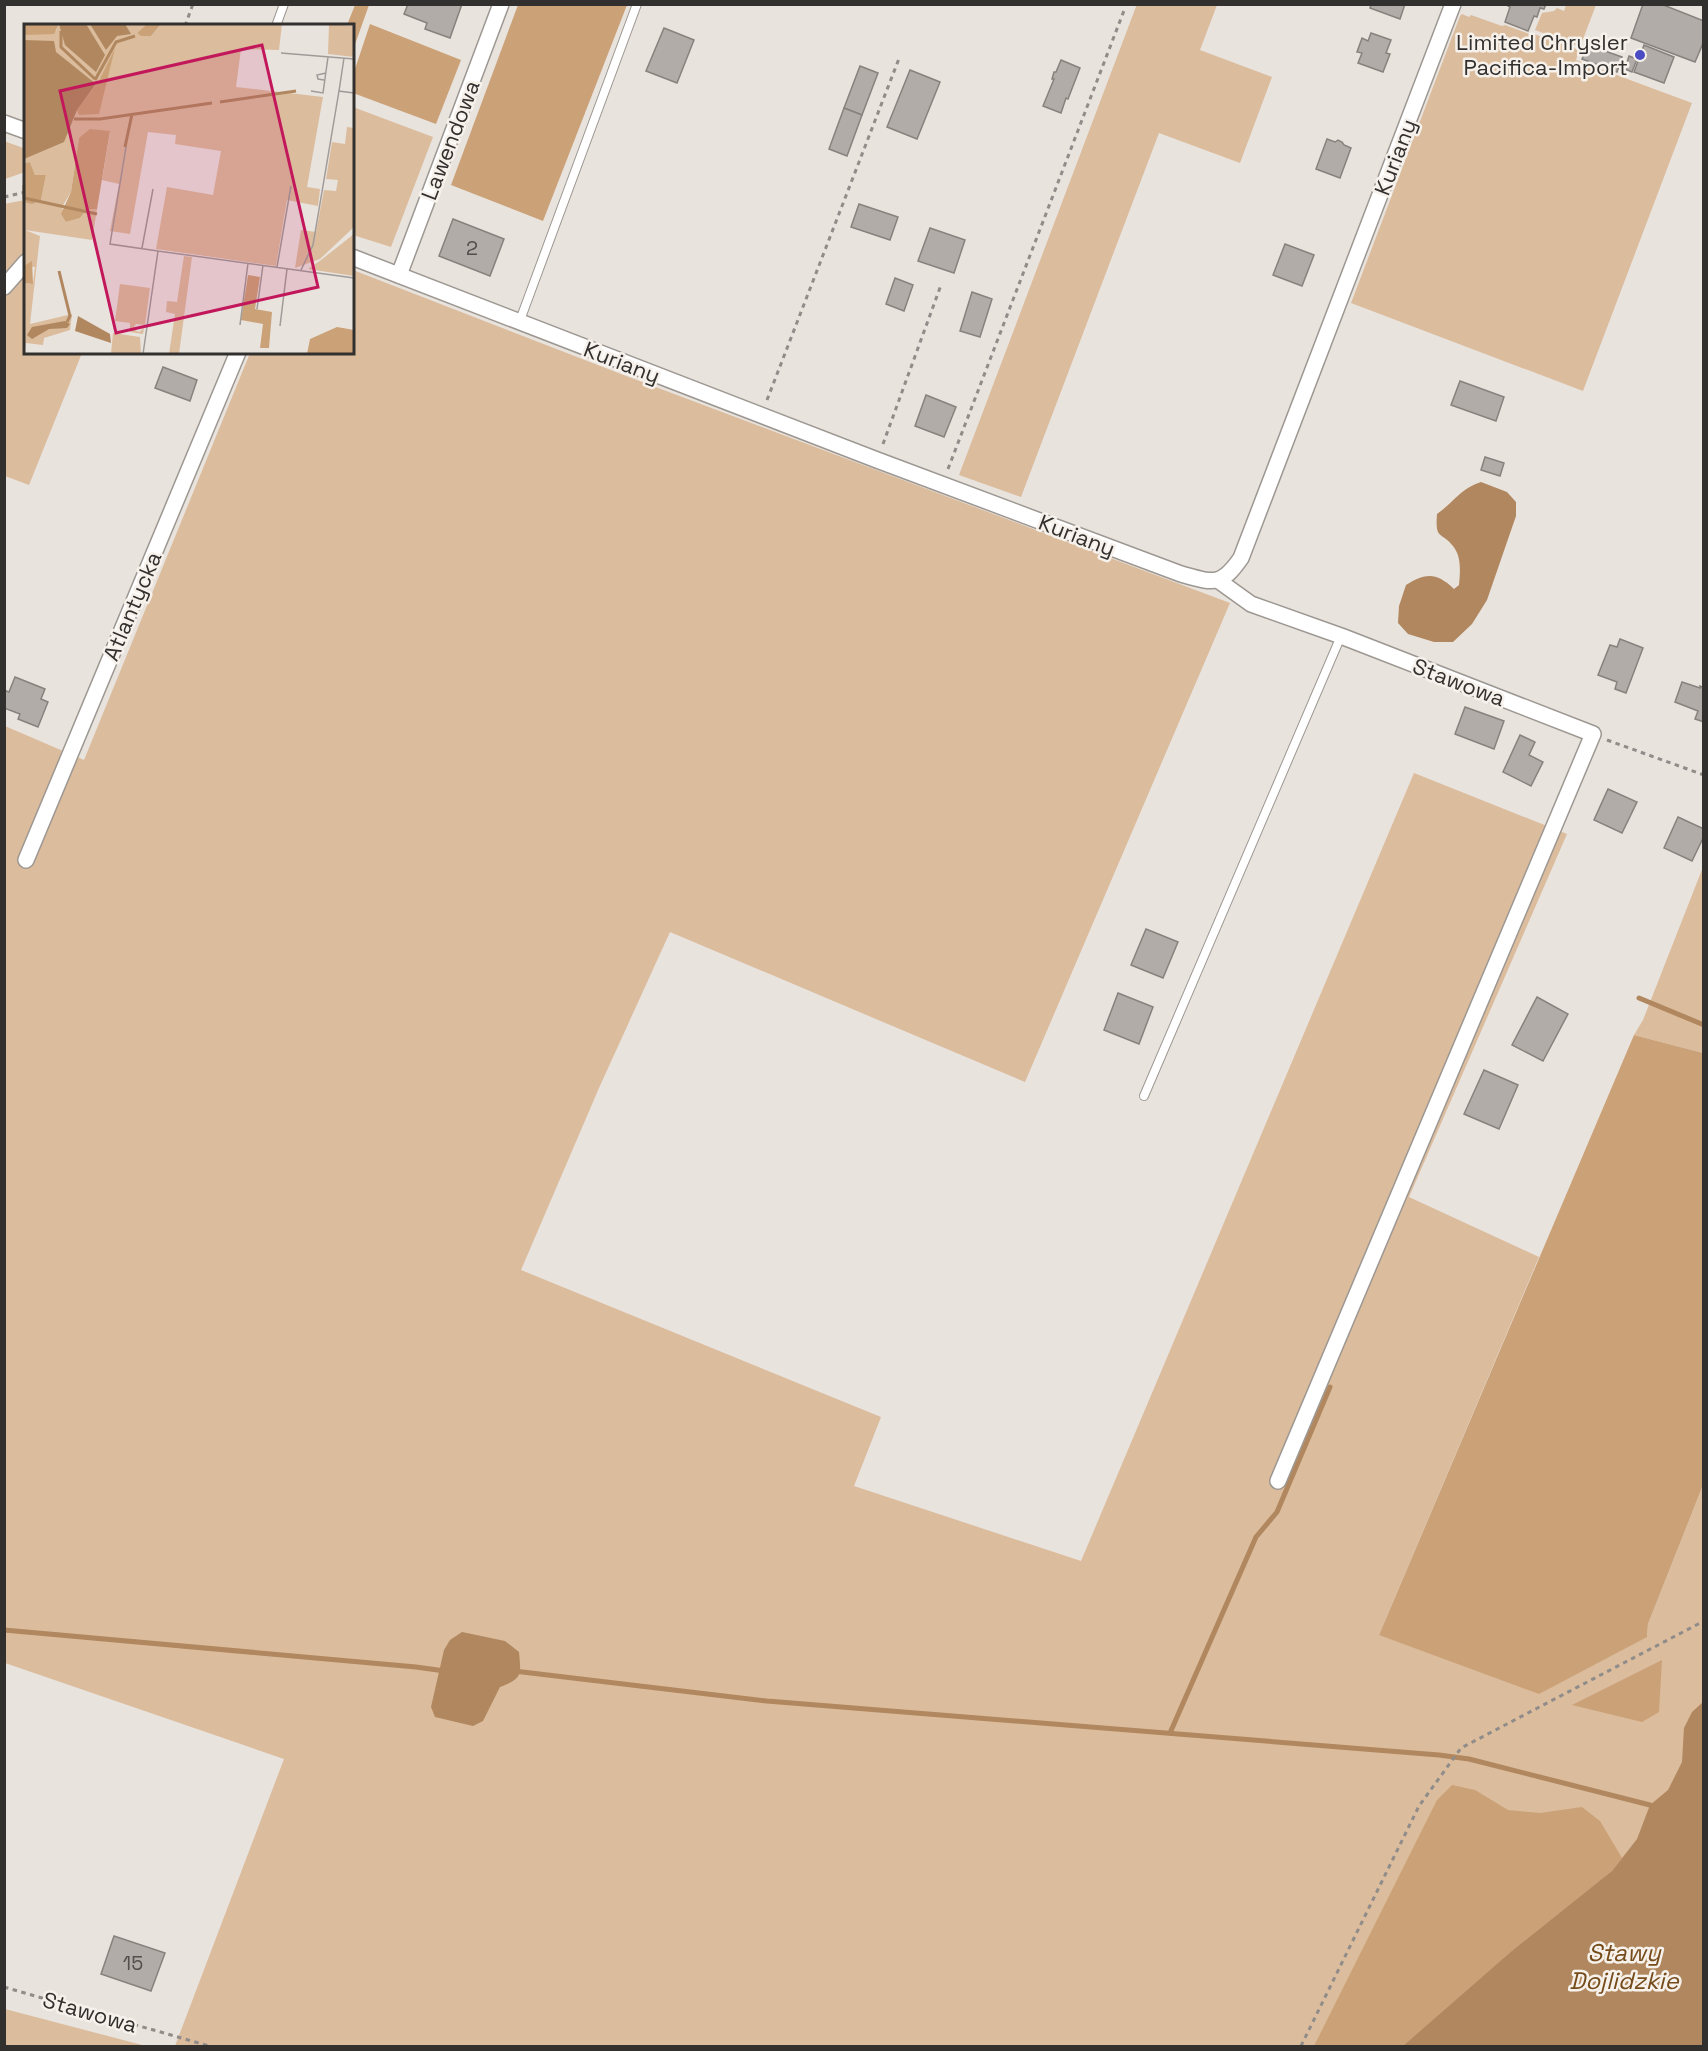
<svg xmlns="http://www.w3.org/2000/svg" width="1708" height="2051" viewBox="0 0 1708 2051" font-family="'Space Grotesk',sans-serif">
	<rect width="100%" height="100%" fill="#e9e3de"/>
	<g fill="#dbbc9d">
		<polygon points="1137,4 1217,5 1200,50 1272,77 1240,163 1159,133 1021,497 959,475"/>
		<polygon points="1566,5 1596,5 1580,47 1535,30 1542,13 1554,11 1557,8 1564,11"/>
		<polygon points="1462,14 1469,17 1471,15 1502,26 1505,25 1532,35 1534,34 1579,50 1576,60 1692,103 1583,391 1351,303 1460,16"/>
		<polygon points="353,107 433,137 391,247 353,235"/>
		<polygon points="4,141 26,149 25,172 5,179"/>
		<polygon points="25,200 26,352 82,353 29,485 5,476 4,204"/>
		<polygon points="353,270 621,374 1230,603 1025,1082 670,932 599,1088 521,1270 881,1417 854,1486 1081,1561 1414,773 1567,834 1409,1197 1539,1257 1379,1635 1647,1637 1648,1624 1703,1485 1703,2046 175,2046 284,1759 5,1663 5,726 84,760 250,353 352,352"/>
		<polygon points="1703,867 1703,1053 1634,1035 1643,1020"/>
		<polygon points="4,2009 5,2009 146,2046 5,2046"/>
	</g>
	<g fill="#cba177">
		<polygon points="355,5 369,5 353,50 352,26 347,25"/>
		<polygon points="518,5 627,5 543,221 451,185"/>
		<polygon points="370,24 461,60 436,124 353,93 353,75"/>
		<polygon points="1634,1035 1703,1053 1703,1485 1648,1624 1647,1637 1539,1694 1379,1635"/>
		<polygon points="1662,1660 1659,1712 1642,1722 1572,1705"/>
		<polygon points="1452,1785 1475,1790 1508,1810 1540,1813 1582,1807 1600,1821 1622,1858 1612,1871 1404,2045 1399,2046 1314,2046 1437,1800"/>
	</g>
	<g fill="#b0875e">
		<path d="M1481,482L1507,492L1516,502V516L1487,600L1472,624L1453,642H1434L1408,634L1398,623L1399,606L1406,585C1426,573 1436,572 1454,589L1459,585C1460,573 1462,557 1453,546C1441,531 1435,541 1437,514C1454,502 1460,489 1481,482Z"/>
		<path d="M462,1632L505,1641L519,1652C521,1675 523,1678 500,1687L483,1721L473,1726L435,1717L431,1707L444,1650L450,1640Z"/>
		<polygon points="1703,1702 1703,2046 1403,2046 1512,1951 1612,1871 1637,1839 1650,1805 1668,1790 1682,1762 1684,1728 1692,1712"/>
	</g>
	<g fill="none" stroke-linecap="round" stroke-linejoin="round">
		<g stroke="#b0875e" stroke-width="5">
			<polyline points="1639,998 1704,1025"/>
			<polyline points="4,1630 416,1667 445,1671"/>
			<polyline points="514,1671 767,1701 1439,1755 1469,1759 1650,1805"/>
			<polyline points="1170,1733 1256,1537 1277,1512 1330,1387"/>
		</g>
	</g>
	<g fill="#b1aca7" stroke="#87827d" stroke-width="1.5">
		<polygon points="408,4 462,4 450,38 425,29 427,23 404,14"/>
		<polygon points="1371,4 1405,4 1400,19 1370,8"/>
		<polygon points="1509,4 1546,4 1544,9 1540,8 1537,17 1534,16 1528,31 1505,22 1510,7 1508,6"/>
		<polygon points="1643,4 1661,4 1704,21 1704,41 1695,62 1631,38"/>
		<polygon points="664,28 694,40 677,83 646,71"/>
		<polygon points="1371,33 1391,40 1386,53 1390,54 1383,72 1358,63 1362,53 1357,52 1362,38 1368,41"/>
		<polygon points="1588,45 1622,57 1617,72 1582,59"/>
		<polygon points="1644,45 1674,57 1664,83 1634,72"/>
		<polygon points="1629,56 1637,59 1632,72 1625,69"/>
		<polygon points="1061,60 1080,68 1068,99 1066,98 1061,113 1043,106 1054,79 1052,79 1054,72 1056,72"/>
		<polygon points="860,66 878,73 862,115 844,108"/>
		<polygon points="910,70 940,82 917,139 887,127"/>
		<polygon points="844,108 862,115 847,156 829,149"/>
		<polygon points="1327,139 1335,142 1338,140 1342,142 1344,145 1351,148 1340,178 1316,169"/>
		<polygon points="859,204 898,217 890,240 851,227"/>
		<polygon points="453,219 504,239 490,276 439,256"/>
		<polygon points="930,228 965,240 954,273 918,261"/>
		<polygon points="1285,244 1314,255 1302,286 1273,275"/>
		<polygon points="895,278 913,285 904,311 886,304"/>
		<polygon points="972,292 992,299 980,337 960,331"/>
		<polygon points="163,367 197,380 190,401 155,388"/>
		<polygon points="1460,381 1504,397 1496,421 1451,405"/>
		<polygon points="926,395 956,407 944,437 915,426"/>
		<polygon points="1485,457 1504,463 1500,476 1481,470"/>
		<polygon points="1620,639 1643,648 1626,693 1615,689 1617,682 1598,675 1610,645 1617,647"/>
		<polygon points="15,677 45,689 41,699 48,702 38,727 18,719 20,714 4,708 4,690 9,692"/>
		<polygon points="1682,682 1700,688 1700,686 1704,688 1704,722 1695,719 1698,711 1675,702"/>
		<polygon points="1465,707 1504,721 1494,749 1455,734"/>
		<polygon points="1520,735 1535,742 1529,755 1543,762 1531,786 1503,772"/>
		<polygon points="1608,789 1637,802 1622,833 1594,820"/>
		<polygon points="1678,817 1704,829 1704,836 1692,861 1664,848"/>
		<polygon points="1146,929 1178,942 1163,978 1131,965"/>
		<polygon points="1118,993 1153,1007 1139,1044 1104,1030"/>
		<polygon points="1537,997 1568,1014 1543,1061 1512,1045"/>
		<polygon points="1484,1070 1518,1085 1499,1129 1464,1114"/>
		<polygon points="114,1936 165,1953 151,1991 101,1974"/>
	</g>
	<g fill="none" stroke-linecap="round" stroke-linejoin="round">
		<g stroke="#9d9792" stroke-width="10">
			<g id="lane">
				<polyline points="276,26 284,4"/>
				<polyline points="519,323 637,4"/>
				<polyline points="1144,1096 1341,636"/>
			</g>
		</g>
		<g stroke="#9d9792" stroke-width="18">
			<g id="street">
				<polyline points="4,123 26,131"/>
				<path d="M352,257L877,460L1181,574C1213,583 1221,587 1241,558L1453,4"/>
				<polyline points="399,275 501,4"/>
				<polyline points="4,287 26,262"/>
				<polyline points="1219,581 1251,604 1341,636 1593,734 1278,1481"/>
				<polyline points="26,860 238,352"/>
			</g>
		</g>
		<g stroke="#908c89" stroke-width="3" stroke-dasharray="4.5 4.5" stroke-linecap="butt">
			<polyline points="185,26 193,4"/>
			<polyline points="4,197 26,192"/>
			<polyline points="767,400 900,56"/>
			<polyline points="883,444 941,285"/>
			<polyline points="948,469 1125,8"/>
			<polyline points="1607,740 1704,775"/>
			<polyline points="4,1987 209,2046"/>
			<polyline points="1301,2046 1419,1806 1461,1748 1704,1621"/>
		</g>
		<use href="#lane" stroke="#fff" stroke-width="8"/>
		<use href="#street" stroke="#fff" stroke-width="15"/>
	</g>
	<circle fill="#494cc2" stroke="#f6f1eb" stroke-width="2" cx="1640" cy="55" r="6"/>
	<g text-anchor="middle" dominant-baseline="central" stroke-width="5" stroke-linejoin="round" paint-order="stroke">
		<g font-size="20" fill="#524f4c">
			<text x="472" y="248">2</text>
			<text x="133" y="1963">15</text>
		</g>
		<g font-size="22" fill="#32302e" stroke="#f6f1eb" text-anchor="end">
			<text x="1628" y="42">Limited Chrysler<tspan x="1628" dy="25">Pacifica-Import</tspan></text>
		</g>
		<g font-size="22" fill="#32302e" stroke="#f6f1eb">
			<text transform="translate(450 140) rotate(-69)">Lawendowa</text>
			<text transform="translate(1395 157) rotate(-69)">Kuriany</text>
			<text transform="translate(622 362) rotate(21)">Kuriany</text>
			<text transform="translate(1077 535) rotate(21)">Kuriany</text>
			<text transform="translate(132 606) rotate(-67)">Atlantycka</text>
			<text transform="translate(1459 682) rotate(21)">Stawowa</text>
			<text transform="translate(90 2012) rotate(16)">Stawowa</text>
		</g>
		<g font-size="24" font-style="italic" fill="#754b1b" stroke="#f6f1eb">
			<text x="1624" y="1952">Stawy<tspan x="1624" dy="28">Dojlidzkie</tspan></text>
		</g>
	</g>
	<g transform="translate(24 24)">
		<rect width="330" height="330" fill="#e9e3de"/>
		<path d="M35,0H123L113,9L117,12H127L137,0H258L255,26L217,25L212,63L299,73L283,163L296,165L294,182L263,176L252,242L132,225L143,163L189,171L197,127L151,120L152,111L124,108L106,210L86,207L95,160L78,156L86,108L55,114L47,168L38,183L42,198L56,194L63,185H73L68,216L1,206L16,212L6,300L48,290L46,306L20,314L19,321L2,319L0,330V259L9,260L11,243L0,242V178L17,176L22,151H11L6,138L0,139V11L32,7ZM305,0L330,2V33L304,30ZM323,103L330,104V203L296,235L271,244L277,206L292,208L300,166L312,167L314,156L302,155L308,118L321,120ZM330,210V252L284,245L297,236ZM160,232L168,233L155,330H145L151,290L142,288L143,277L153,278ZM96,260L126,264L121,301L112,300L109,305L115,308L120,304L119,310L106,308V299L91,297ZM89,309L116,313L117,330H87Z" fill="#dbbc9d"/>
		<path d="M0,0H35L30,10L0,11ZM123,0H137L127,12H117L113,9ZM91,24L75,90L55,91L53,86L75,57ZM66,105L86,107L73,185H63L56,194L42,198L37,190L47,168L55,114ZM6,138L11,151H22L17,176L8,180L0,178V139ZM8,237L9,260L0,259V242ZM224,251L236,253L231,285L248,288L245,324H236L239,300L217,296ZM313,303L330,306V330H283L286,315Z" fill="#cba177"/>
		<path d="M35,0H62L81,31L72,48L41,21ZM66,0H101L107,10L93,12L82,26ZM0,16L30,17L32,28L72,60L53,86L40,118L0,135ZM54,292L86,310L87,319L51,307ZM41,297L46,300L43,304L25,305L8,315L3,311L8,303Z" fill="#b0875e"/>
		<path fill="none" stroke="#b0875e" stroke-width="3" d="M37,7V23L71,55M71,56L92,18L111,12M196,78L272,67M50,95H76L188,79M101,123L108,90M0,161V174L73,190M35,247L46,292L43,298"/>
		<path fill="none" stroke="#a09b98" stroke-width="1.5" d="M257,29L330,35M320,34L315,67L330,69M300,56L294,55L293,51L302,49M287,67L299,69L304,33M102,123L86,220L134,227M118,224L129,165M253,243L267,162M277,246L289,221L315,67M233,285L239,241M216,301L224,239M256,302L263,245M119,330L134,227L330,254"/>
		<path fill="#c2185b" fill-opacity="0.15" stroke="#c2185b" stroke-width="3" d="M238,21L294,263L92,309L36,67Z"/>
		<rect width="330" height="330" fill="none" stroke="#32302e" stroke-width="3"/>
	</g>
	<rect width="1708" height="2051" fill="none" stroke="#32302e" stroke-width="12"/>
</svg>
